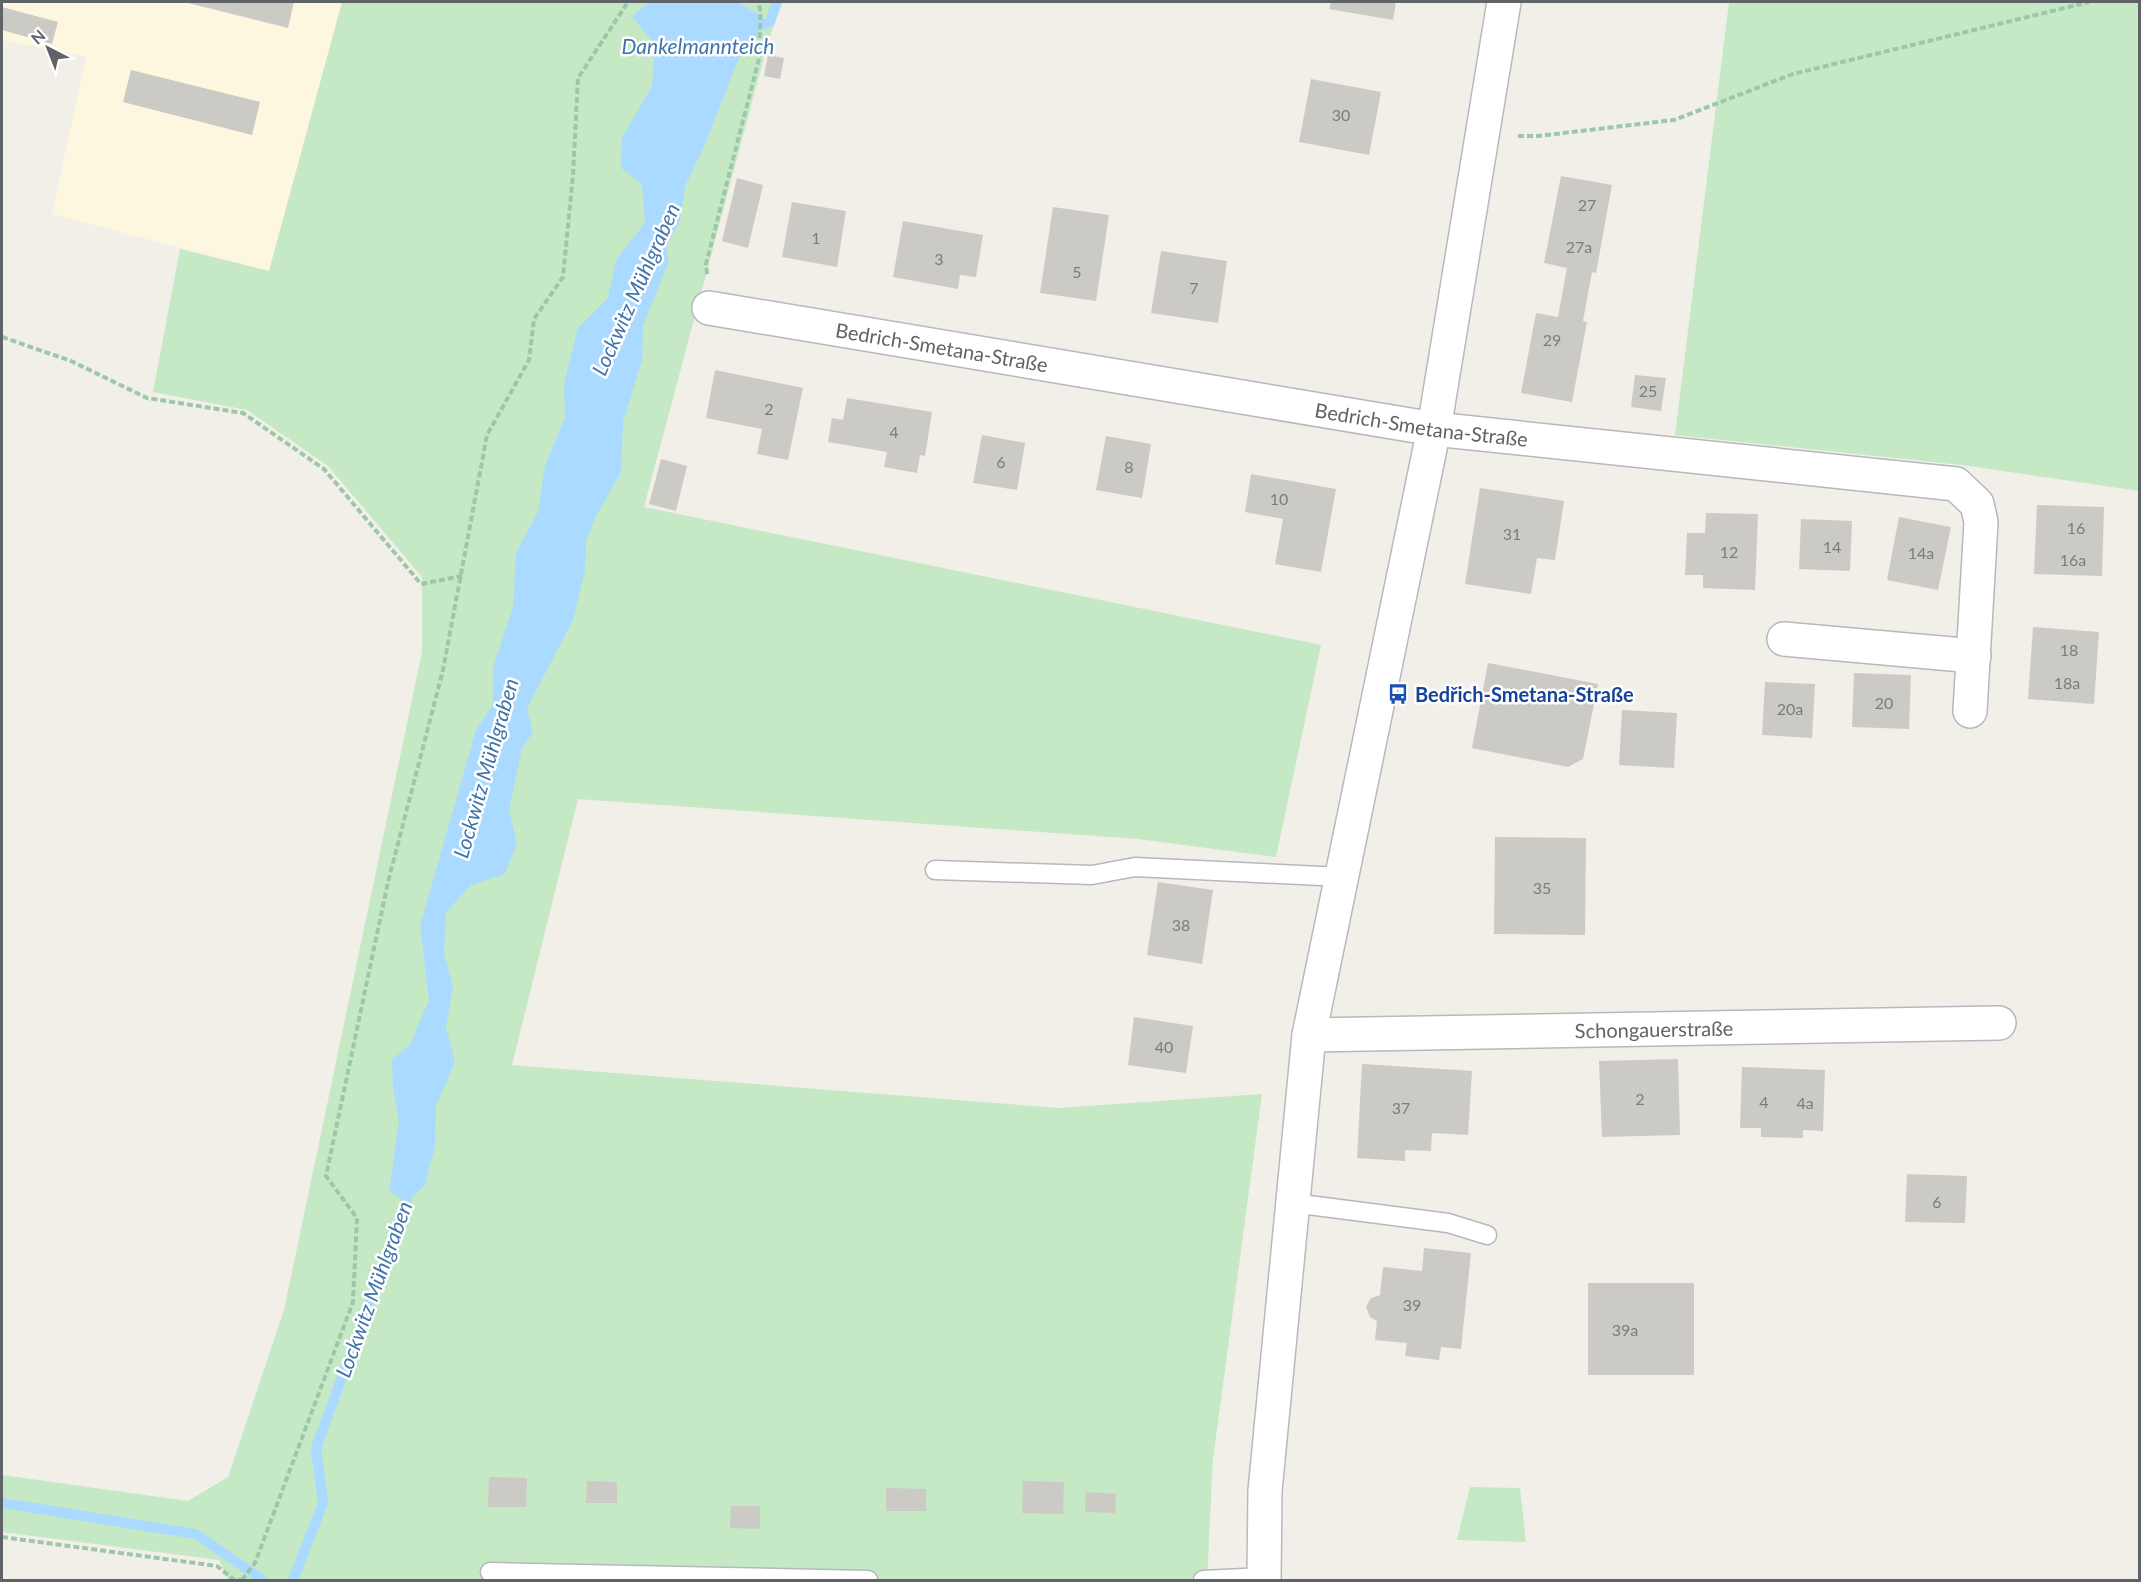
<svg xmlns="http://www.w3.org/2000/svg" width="2141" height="1582" viewBox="0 0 2141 1582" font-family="Lato,sans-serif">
	<rect width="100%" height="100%" fill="#f1efe8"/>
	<polygon fill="#fef7e0" points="2,2 342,2 269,271 52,214 86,57 2,40"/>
	<g fill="#c5e8c5">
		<polygon points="342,2 782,2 768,42 644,507 1321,645 1276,857 1138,839 578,799 512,1065 1058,1108 1262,1094 1213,1459 1207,1580 228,1580 219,1560 2,1532 2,1475 188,1501 228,1477 284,1310 422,652 422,577 328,466 247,410 153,392 180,249 269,271"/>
		<polygon points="1729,2 2139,2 2139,491 1962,465 1675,435"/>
		<polygon points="1470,1487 1520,1488 1526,1542 1457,1540"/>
	</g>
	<polygon fill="#aadaff" points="650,2 737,2 760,15 757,36 744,45 704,147 685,186 680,221 666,247 669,261 643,325 642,360 623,422 621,472 595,518 586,541 585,570 573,620 527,708 533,732 522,748 509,810 517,843 505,874 471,885 446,912 444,954 453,986 446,1027 455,1062 436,1106 435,1146 425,1185 406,1202 389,1191 399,1121 393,1088 392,1059 410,1045 429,1000 420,926 476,730 493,704 493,668 513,607 516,553 538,512 545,466 565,417 564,383 578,328 608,298 616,260 645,223 642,184 621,168 622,138 652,86 655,45 632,16"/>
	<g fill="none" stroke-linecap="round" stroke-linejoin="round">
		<g stroke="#aadaff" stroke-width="10">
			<polyline points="746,31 770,22 777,2"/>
			<polyline points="2,1503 196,1534 263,1580"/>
			<polyline points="293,1580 323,1503 316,1448 406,1202 408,1189"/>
		</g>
	</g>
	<g fill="#cccac5">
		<polygon points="184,2 294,2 288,28"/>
		<polygon points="1331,2 1396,2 1393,20 1329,9"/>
		<polygon points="2,7 58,22 52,44 2,30"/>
		<polygon points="768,55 784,58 780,79 764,76"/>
		<polygon points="131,70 260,102 252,135 123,102"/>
		<polygon points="1311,79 1381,92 1369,155 1299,142"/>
		<polygon points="1561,176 1612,185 1596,273 1592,272 1583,321 1587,322 1572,402 1521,393 1536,313 1558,317 1567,268 1544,263"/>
		<polygon points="737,178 763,185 748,248 722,241"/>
		<polygon points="792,202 846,211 837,267 782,257"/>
		<polygon points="1053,207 1109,215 1096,301 1040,293"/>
		<polygon points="903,221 983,235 976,277 960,275 958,289 893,277"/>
		<polygon points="1161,251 1227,261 1218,323 1151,313"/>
		<polygon points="715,370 803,388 788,460 757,454 762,429 706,418"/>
		<polygon points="1635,375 1666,378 1661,411 1631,407"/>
		<polygon points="847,398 932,412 925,456 920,455 917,473 884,467 887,452 828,442 832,418 843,420"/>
		<polygon points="982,435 1025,443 1017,490 973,483"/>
		<polygon points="1106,436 1151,444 1142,498 1096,490"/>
		<polygon points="661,459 687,466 676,511 649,504"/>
		<polygon points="1251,474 1336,489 1321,572 1275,564 1283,519 1245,512"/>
		<polygon points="1480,488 1564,501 1555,560 1537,558 1531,594 1465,584"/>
		<polygon points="2037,505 2104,507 2102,576 2034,574"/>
		<polygon points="1706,513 1758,514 1755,590 1703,588 1703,575 1685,575 1687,533 1705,533"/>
		<polygon points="1899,517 1951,527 1938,590 1887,580"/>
		<polygon points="1801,519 1852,521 1850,571 1799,569"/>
		<polygon points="2033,627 2099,632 2094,704 2028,699"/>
		<polygon points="1488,663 1598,684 1583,759 1568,767 1472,748"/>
		<polygon points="1854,673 1911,675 1909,729 1852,727"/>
		<polygon points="1765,682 1815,684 1812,738 1762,735"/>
		<polygon points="1622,710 1677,713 1674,768 1619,765"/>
		<polygon points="1495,837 1586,838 1585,935 1494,934"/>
		<polygon points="1158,882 1213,890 1202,964 1147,955"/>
		<polygon points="1134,1017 1193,1026 1186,1073 1128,1065"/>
		<polygon points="1678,1059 1680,1135 1602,1137 1599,1061"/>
		<polygon points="1362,1064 1472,1071 1468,1135 1432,1133 1431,1151 1405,1150 1405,1161 1357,1158"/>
		<polygon points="1742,1067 1825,1070 1823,1131 1803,1130 1803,1138 1761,1137 1761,1128 1740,1128"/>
		<polygon points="1907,1174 1967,1176 1965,1223 1905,1222"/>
		<polygon points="1424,1248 1471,1253 1461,1349 1441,1347 1439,1360 1405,1356 1407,1343 1375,1340 1377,1321 1370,1317 1366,1307 1371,1298 1380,1295 1383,1267 1422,1271"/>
		<rect x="1588" y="1283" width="106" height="92"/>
		<polygon points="489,1477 527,1478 526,1507 488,1507"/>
		<polygon points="587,1481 617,1482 617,1503 586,1503"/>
		<polygon points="1023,1481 1064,1482 1063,1514 1022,1513"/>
		<polygon points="886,1488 926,1489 926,1511 886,1511"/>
		<polygon points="1086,1492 1116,1494 1115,1513 1085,1512"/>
		<polygon points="731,1506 760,1506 760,1529 730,1528"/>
	</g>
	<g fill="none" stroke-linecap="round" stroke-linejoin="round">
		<g stroke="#b5b8bc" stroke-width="21">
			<g id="lane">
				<polyline points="935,870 1092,875 1135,867 1342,877"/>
				<polyline points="1293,1203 1448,1223 1487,1235"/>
				<polyline points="490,1572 868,1580"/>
				<polyline points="1203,1580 1264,1577"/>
			</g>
		</g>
		<g stroke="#b5b8bc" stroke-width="36">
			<g id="street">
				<path id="s1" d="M709,308L1434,429L1956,484L1977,504L1981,522L1970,711"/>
				<polyline points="1784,639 1974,656"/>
				<path id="s2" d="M1309,1035L1999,1023"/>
			</g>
		</g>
		<g stroke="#b6babf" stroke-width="36">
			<polyline id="secondary" points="1264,1580 1265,1491 1309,1035 1434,429 1504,2"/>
		</g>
		<g stroke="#9cc7a9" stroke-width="4" stroke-dasharray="6 3" stroke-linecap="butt">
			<polyline points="1518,136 1538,136 1674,120 1793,74 2089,2"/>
			<path d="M707,274L706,264L761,51C757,34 764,18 758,2"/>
			<polyline points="2,337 71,361 147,398 243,413 324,469 421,584 462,576"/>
			<polyline points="2,1537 217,1566 233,1579 243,1580"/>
			<polyline points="242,1580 255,1563 353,1302 357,1218 326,1176 388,882 443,670 487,435 529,360 534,319 563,277 573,175 578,78 628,2"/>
		</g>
		<use href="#lane" stroke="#fff" stroke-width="18"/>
		<use href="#street" stroke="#fff" stroke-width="33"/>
		<use href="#secondary" stroke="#fff" stroke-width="33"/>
	</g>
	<defs>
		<g id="bus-bare" transform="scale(1.62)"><path d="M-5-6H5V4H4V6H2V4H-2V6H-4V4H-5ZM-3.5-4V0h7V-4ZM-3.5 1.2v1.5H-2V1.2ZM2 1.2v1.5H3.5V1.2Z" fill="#1a4fb4" stroke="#fff" stroke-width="2.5" paint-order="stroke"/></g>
	</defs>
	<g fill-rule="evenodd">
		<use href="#bus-bare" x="1398" y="694"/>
	</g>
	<g text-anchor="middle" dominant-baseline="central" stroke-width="5" stroke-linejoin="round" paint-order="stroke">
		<g font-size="16" fill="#7a7d7f">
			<text x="1341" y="114">30</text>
			<text x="1587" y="204">27</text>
			<text x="816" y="237">1</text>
			<text x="1579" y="246">27a</text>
			<text x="939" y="258">3</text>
			<text x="1077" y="271">5</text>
			<text x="1194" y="287">7</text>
			<text x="1552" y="339">29</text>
			<text x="1648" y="390">25</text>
			<text x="769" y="408">2</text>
			<text x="894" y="431">4</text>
			<text x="1001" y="461">6</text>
			<text x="1129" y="466">8</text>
			<text x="1279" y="498">10</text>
			<text x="2076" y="527">16</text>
			<text x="1512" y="533">31</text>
			<text x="1832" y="546">14</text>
			<text x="1729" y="551">12</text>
			<text x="1921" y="552">14a</text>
			<text x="2073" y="559">16a</text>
			<text x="2069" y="649">18</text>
			<text x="2067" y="682">18a</text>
			<text x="1884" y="702">20</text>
			<text x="1790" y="708">20a</text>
			<text x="1542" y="887">35</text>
			<text x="1181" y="924">38</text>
			<text x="1164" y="1046">40</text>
			<text x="1640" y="1098">2</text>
			<text x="1764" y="1101">4</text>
			<text x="1805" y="1102">4a</text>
			<text x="1401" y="1107">37</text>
			<text x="1937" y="1201">6</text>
			<text x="1412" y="1304">39</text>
			<text x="1625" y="1329">39a</text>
		</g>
		<g font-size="20" fill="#5f6368" stroke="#fff">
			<text stroke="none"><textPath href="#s1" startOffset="236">Bedrich-Smetana-Straße</textPath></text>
			<text stroke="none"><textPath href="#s1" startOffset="722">Bedrich-Smetana-Straße</textPath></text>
			<text stroke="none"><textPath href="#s2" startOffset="345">Schongauerstraße</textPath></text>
		</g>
		<g font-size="20" font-weight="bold" fill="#164399" stroke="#fff" text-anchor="start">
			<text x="1415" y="694">Bedřich-Smetana-Straße</text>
		</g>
		<g font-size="21" font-style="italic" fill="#4174aa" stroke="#fff">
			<text x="698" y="45">Dankelmannteich</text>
			<text transform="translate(635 289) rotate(-66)">Lockwitz Mühlgraben</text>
			<text transform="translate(485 768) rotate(-74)">Lockwitz Mühlgraben</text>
			<text transform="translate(373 1289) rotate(-70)">Lockwitz Mühlgraben</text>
		</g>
	</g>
	<rect width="2141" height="1582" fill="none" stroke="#5f6368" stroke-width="6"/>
	<g transform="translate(48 48) rotate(318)" stroke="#ffffff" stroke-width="4.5" paint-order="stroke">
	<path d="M0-4.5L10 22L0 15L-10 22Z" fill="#5f6368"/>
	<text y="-9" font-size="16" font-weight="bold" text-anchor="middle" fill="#5f6368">N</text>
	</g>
</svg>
